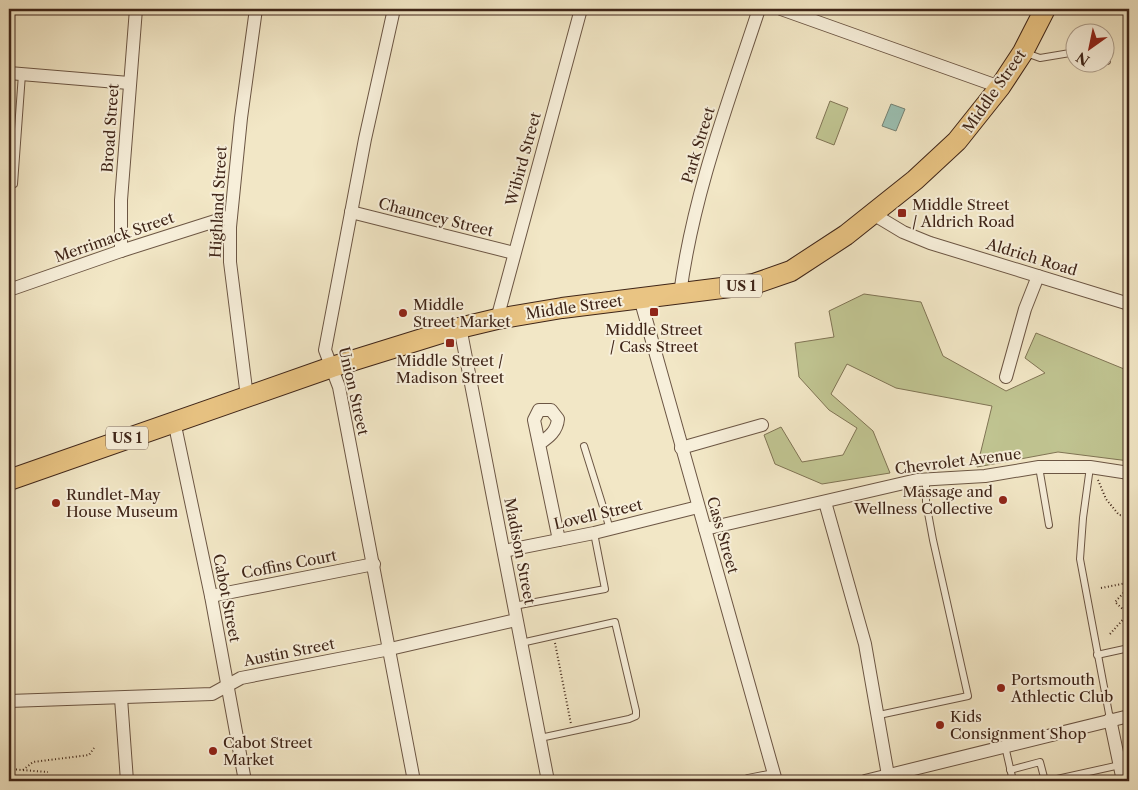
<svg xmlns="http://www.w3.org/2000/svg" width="1138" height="790" viewBox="0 0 1138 790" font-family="'Libre Caslon Text',serif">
	<rect width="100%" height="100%" fill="#f2e7c6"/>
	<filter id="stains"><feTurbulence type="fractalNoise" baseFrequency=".004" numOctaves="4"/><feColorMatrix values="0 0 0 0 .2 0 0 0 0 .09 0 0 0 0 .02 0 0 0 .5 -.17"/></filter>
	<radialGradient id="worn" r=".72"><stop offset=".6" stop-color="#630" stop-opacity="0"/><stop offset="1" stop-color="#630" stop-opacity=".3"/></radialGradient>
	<g fill="#c0c491" stroke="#807454">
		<polygon points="830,101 848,108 834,145 816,138"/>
		<polygon points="864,294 921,302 943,356 1006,391 1045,373 1025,358 1036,333 1129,371 1129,461 1058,452 977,467 992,406 896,388 847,364 831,394 873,431 890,473 822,484 775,464 764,435 781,427 802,462 843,455 857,428 829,410 799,377 795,343 834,337 829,311"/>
	</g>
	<polygon fill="#9bc0b2" stroke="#768274" points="891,104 905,109 896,131 882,126"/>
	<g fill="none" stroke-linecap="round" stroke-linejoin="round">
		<g stroke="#6c5644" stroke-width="8">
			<g id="service">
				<polyline points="1026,53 1040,58 1076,52"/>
				<polyline points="1106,61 1107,61"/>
				<polyline points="14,184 22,74"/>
				<polyline points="584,446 610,529"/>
				<polyline points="1039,467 1049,525"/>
				<polyline points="1090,467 1083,518 1080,559 1110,719"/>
				<polyline points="514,606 605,589 594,533"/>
				<polyline points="521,643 615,622 636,711 636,716 629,719 540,738"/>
				<polyline points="1097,655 1129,648"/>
				<polyline points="879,715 968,696 933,540 926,502 926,479"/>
				<polyline points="1005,746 1013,781"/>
				<polyline points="1119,760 1129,754"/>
				<polyline points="1010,770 1040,762 1045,781"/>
				<polyline points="1048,781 1120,765"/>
			</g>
		</g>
		<g stroke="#6c5644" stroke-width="14">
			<g id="minor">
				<polyline points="394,9 365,139 325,350 339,387 414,781"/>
				<polyline points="781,9 1000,87"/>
				<polyline points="9,73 129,83"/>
				<polyline points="351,212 514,253"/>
				<polyline points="873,214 903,232 930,243 1129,304"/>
				<polyline points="121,251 121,200 136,9"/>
				<polyline points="9,290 121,251 231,216"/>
				<path d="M680,294C693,195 728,103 759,9"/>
				<polyline points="640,298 776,781"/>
				<polyline points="497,319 581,9"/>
				<polyline points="460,327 548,781"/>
				<polyline points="1006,377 1025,309 1038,276"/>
				<polyline points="247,397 230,262 230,227 241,118 256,9"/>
				<polyline points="174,421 211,596 245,781"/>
				<path d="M539,444L534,420L539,410H551L558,419C557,431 549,437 539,444L559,540"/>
				<polyline points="681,448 762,425"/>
				<polyline points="825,502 865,644 889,781"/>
				<polyline points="705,529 917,480 985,476 1039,467 1090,467 1129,473"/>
				<polyline points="504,551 594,533 698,507"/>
				<polyline points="211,596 374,564"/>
				<polyline points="121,698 127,781"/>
				<polyline points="9,701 212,694 241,678 390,649 516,620"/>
				<polyline points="1110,719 1123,781"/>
				<polyline points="748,781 774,776"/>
				<polyline points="865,781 1129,716"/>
			</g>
		</g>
		<g stroke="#3f2518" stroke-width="22">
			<polyline id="primary" points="9,480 332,367 451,330 497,319 562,308 754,284 791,271 846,235 915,180 957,141 1000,87 1023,52 1045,9"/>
		</g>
		<g stroke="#3f2518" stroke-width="2" stroke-dasharray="1 2.5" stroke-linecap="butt">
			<polyline points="1098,480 1106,499 1119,515 1129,516"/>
			<polyline points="1101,588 1127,583 1129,585"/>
			<polyline points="1110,634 1128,614 1115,602 1129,587"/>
			<polyline points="555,643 571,724"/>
			<polyline points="9,769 48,772"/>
			<polyline points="23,770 33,762 89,755 94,748"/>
		</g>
		<use href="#service" stroke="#f7efda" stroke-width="6"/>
		<use href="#minor" stroke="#f7efda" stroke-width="12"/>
		<use href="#primary" stroke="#e9c483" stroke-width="20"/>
	</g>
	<g fill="#8f2418" stroke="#f7efda" stroke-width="2">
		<rect x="897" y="208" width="10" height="10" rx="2.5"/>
		<rect x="649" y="307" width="10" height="10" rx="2.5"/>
		<circle cx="403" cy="313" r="5"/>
		<rect x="445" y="338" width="10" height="10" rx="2.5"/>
		<circle cx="1003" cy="500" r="5"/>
		<circle cx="56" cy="503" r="5"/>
		<circle cx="1001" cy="688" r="5"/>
		<circle cx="940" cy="725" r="5"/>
		<circle cx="213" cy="751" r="5"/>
	</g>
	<g text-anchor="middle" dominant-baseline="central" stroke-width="4" stroke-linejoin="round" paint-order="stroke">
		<g fill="#f7efda" stroke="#766252" stroke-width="1">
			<rect x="720" y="274.5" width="42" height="23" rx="4"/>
			<rect x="106" y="426.5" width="42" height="23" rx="4"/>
		</g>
		<g font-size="14" font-weight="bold" fill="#3f2518">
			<text x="741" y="286">US 1</text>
			<text x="127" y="438">US 1</text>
		</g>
		<g font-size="15" fill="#3f2518" stroke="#f7efda">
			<text transform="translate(994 91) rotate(-55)">Middle Street</text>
			<text transform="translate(110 128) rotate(-86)">Broad Street</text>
			<text transform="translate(698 145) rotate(-73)">Park Street</text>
			<text transform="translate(523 159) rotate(-75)">Wibird Street</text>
			<text transform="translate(218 202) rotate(-87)">Highland Street</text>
			<text transform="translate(436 217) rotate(14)">Chauncey Street</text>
			<text transform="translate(114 237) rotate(-19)">Merrimack Street</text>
			<text transform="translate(1032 257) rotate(17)">Aldrich Road</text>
			<text transform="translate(574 307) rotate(-8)">Middle Street</text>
			<text transform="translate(354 391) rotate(77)">Union Street</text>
			<text transform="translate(958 461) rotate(-7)">Chevrolet Avenue</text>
			<text transform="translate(598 514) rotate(-13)">Lovell Street</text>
			<text transform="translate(723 535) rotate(74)">Cass Street</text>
			<text transform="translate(520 551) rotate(79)">Madison Street</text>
			<text transform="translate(289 564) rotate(-11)">Coffins Court</text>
			<text transform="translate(227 598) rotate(79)">Cabot Street</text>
			<text transform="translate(289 652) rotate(-11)">Austin Street</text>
		</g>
		<g font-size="15" fill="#3f2518" stroke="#f7efda" text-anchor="start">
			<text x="912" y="204">Middle Street<tspan x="912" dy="17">/ Aldrich Road</tspan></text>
			<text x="413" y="304">Middle<tspan x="413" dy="17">Street Market</tspan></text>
			<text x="654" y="329" text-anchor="middle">Middle Street<tspan x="654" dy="17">/ Cass Street</tspan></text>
			<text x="450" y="360" text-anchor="middle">Middle Street /<tspan x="450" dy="17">Madison Street</tspan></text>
			<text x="993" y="491" text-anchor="end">Massage and<tspan x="993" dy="17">Wellness Collective</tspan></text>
			<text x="66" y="494">Rundlet-May<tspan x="66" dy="17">House Museum</tspan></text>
			<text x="1011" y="679">Portsmouth<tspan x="1011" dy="17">Athlectic Club</tspan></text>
			<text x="950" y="716">Kids<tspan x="950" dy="17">Consignment Shop</tspan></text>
			<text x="223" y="742">Cabot Street<tspan x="223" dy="17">Market</tspan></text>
		</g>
	</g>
	<rect width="1138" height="790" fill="none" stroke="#f2e7c6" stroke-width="30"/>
	<rect x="10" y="10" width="1118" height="770" fill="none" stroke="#3f2518" stroke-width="2.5"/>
	<rect x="15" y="15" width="1108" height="760" fill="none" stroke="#3f2518"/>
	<g transform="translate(1090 48) rotate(213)"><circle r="24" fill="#f7efda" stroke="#ad9e8c"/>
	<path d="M0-4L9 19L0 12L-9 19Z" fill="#8f2418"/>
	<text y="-8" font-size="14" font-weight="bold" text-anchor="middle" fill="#3f2518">N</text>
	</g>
	<rect width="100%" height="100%" filter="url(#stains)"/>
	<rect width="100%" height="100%" fill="url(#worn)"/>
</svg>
